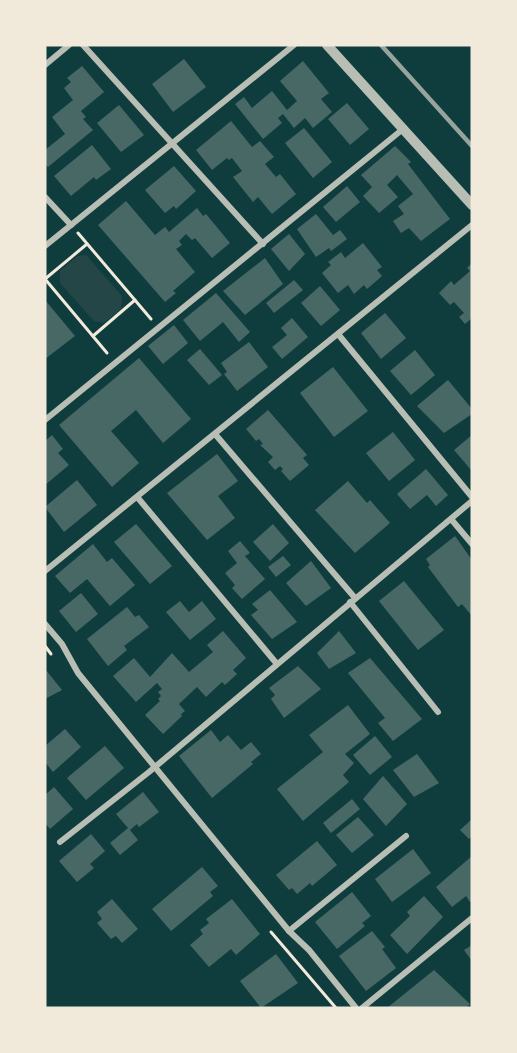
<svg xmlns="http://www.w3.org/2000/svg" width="517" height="1053" viewBox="0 0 517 1053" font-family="Poppins,sans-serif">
	<rect width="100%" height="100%" fill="#0f3d3e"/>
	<polygon fill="#244646" points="86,255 122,296 121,309 104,323 94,321 60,283 60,271 77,256"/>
	<g fill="#486865">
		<polygon points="184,59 206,87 173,112 152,84"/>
		<polygon points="303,61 329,93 321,99 332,112 313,128 305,118 294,128 283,114 278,118 282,123 263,139 235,104 244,97 252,108 272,91 287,110 297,101 280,81"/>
		<polygon points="82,66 104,92 81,111 86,117 83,119 93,130 48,167 45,164 45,150 65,134 52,117 73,100 64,88 71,82 67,78"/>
		<polygon points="347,103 369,129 350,145 328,119"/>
		<polygon points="119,105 144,135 121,152 97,123"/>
		<polygon points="231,121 252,147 260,141 274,157 265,164 276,177 280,174 296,194 272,214 258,197 253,202 233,177 242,171 232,158 229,160 227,158 212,170 196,150"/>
		<polygon points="304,128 332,162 313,178 285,143"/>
		<polygon points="92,145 111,169 96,180 94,177 71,196 54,176"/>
		<polygon points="395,146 411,162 408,164 450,219 421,241 409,228 401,233 393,221 404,214 398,206 413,194 397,175 387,185 398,197 379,213 363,196 372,187 361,175"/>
		<polygon points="174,166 196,191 176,209 174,206 165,213 145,190"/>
		<polygon points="347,186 360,202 336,222 323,207"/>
		<polygon points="126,201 155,235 165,227 169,232 197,208 203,216 206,214 230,243 212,258 195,238 192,240 186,234 179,241 182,245 176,249 195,272 173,291 176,293 165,302 98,225"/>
		<polygon points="316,214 333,235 340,230 347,239 331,251 329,248 316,257 297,229"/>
		<polygon points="289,234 305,254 289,271 271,249"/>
		<polygon points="363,243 382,267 377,270 382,276 367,289 364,285 354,294 348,285 338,293 322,273 331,265 328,262 341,252 345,258"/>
		<polygon points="265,258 283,284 245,315 223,291"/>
		<polygon points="472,263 472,318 465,324 459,317 464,313 454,302 450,305 439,293 451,281 454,285 470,271 467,268"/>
		<polygon points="294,280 303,290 274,313 266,303"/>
		<polygon points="320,286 340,310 321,326 301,303"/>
		<polygon points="216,293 250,332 239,342 223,322 200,341 183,320"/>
		<polygon points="45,300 75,336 45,359"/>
		<polygon points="385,313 406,338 381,359 361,333"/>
		<polygon points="292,318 308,337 282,359 272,347 287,335 281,328"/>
		<polygon points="174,325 188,343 163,364 148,346"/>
		<polygon points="249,342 268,367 237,391 224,374 227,372 221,363"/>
		<polygon points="200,349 222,375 209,385 187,360"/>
		<polygon points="415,350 435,375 411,395 390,371"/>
		<polygon points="139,358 191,419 163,443 136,410 111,431 139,463 112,487 59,425"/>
		<polygon points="333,367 368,411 334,437 300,393"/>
		<polygon points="448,380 472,409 472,414 444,433 417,406"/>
		<polygon points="268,410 307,455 303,458 309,465 290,481 281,471 283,469 280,466 275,470 268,462 273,457 260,445 263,444 259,439 256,441 246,429"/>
		<polygon points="393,432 415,460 389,481 366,453"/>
		<polygon points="52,435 63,449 58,453 69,465 45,485 45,441"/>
		<polygon points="472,435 472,471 454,450"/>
		<polygon points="217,454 238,481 218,496 235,518 207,540 167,493"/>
		<polygon points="426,469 448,495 436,506 427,495 410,509 397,494"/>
		<polygon points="77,480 97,505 64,532 45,507"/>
		<polygon points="348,481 367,503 370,500 390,523 355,553 315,510"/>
		<polygon points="136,524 172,566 150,584 114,542"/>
		<polygon points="273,524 289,543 270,561 253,542"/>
		<polygon points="455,536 472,560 472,616 462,604 458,607 428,567 430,565 426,559"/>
		<polygon points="240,541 250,553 245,556 265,579 242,599 232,588 235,585 225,573 237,563 228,551"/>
		<polygon points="93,544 107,562 112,558 135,585 110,606 87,579 70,593 55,576"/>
		<polygon points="283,556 291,565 276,577 268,567"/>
		<polygon points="311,561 331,588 306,606 286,583"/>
		<polygon points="404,581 444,630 418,650 379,601"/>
		<polygon points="270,590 297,622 272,639 251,615 258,610 252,604"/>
		<polygon points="81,593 98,614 76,632 59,611"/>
		<polygon points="180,601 189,612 202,601 216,619 190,640 166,612"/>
		<polygon points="127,607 135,617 139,615 149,627 124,646 127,650 108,666 87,639"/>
		<polygon points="223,631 246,658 233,670 237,674 225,685 222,682 206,697 197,687 179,704 185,711 181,714 182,716 163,734 145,715 160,701 158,699 161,696 158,692 162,689 157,683 136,702 113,676 134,658 150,677 172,653 189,672 213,652 207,645"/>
		<polygon points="339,631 356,653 329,669 317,653"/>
		<polygon points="370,658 422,719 393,741 378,723 385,718 348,673"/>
		<polygon points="298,666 321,689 284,718 271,699 275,695 269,688"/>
		<polygon points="45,669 62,690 45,699"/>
		<polygon points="348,705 370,734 345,754 354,763 343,775 349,782 303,821 277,789 323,752 309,735"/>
		<polygon points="65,729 81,747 53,772 45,762 45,746"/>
		<polygon points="211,730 220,742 228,735 241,750 251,742 261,754 251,762 253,764 212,798 179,756"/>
		<polygon points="375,736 392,757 370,775 353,755"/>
		<polygon points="105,746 124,768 86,800 67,778"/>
		<polygon points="417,754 439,783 414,797 393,770"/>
		<polygon points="383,776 407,804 386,826 363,799"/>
		<polygon points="54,787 73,809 50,829 45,823 45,795"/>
		<polygon points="143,792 159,812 139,827 137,824 130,830 138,840 120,855 110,843 128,828 116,814"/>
		<polygon points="352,799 360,809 331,833 323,823"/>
		<polygon points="358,817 374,835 352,853 336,835"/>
		<polygon points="472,819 472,836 469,839 460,830"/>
		<polygon points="91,834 105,851 90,864 94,868 77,882 59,861"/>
		<polygon points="317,841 337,865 312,886 310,883 297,894 292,888 289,890 276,875"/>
		<polygon points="413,849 431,873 392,902 375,879"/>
		<polygon points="472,856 472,900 470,902 466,896 452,907 436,887"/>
		<polygon points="202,867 218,886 210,892 213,896 171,931 152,909"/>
		<polygon points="352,892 371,916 362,923 365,926 337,949 315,922"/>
		<polygon points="424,896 443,917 407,954 390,935 410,916 407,912"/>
		<polygon points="112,899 138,929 122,943 116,936 111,939 97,923 102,919 97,912"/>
		<polygon points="232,899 260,934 236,955 231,949 209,967 190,945 203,934 200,930 209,923 206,919"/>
		<polygon points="372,931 385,947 382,949 396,968 366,991 339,956"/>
		<polygon points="472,945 472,961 464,950"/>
		<polygon points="276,954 298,983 261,1008 240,981"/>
		<polygon points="434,970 470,1004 466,1008 387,1008"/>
	</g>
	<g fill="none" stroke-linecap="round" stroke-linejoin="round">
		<g stroke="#f1e9da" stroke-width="3">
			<polyline points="78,233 151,319"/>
			<polyline points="45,279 107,353"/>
			<polyline points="45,279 87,244"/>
			<polyline points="93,336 135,300"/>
			<polyline points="45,646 51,654"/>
			<polyline points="271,932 336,1008"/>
		</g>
		<g stroke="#b8beb3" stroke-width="6">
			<polyline points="83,45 263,244"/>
			<polyline points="45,65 69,45"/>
			<polyline points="45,197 71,225"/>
			<polyline points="45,246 294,45"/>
			<polyline points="338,334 472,497"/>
			<polyline points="45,420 403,129"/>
			<polyline points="215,434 355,598"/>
			<polyline points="138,498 277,664"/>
			<polyline points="451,519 472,544"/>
			<polyline points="45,571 472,225"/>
			<polyline points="350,602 438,712"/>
			<polyline points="45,624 62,644 78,673 289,931 309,950 356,1008"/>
			<polyline points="60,842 149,772 472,501"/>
			<polyline points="289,931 406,836"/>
			<polyline points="362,1008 472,918"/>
		</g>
		<polyline stroke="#b8beb3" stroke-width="10" points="327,45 472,205"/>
		<polyline stroke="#97a49c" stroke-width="4.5" points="381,45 472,146"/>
	</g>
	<rect width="517" height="1053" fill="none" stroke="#f1e9da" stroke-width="93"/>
</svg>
